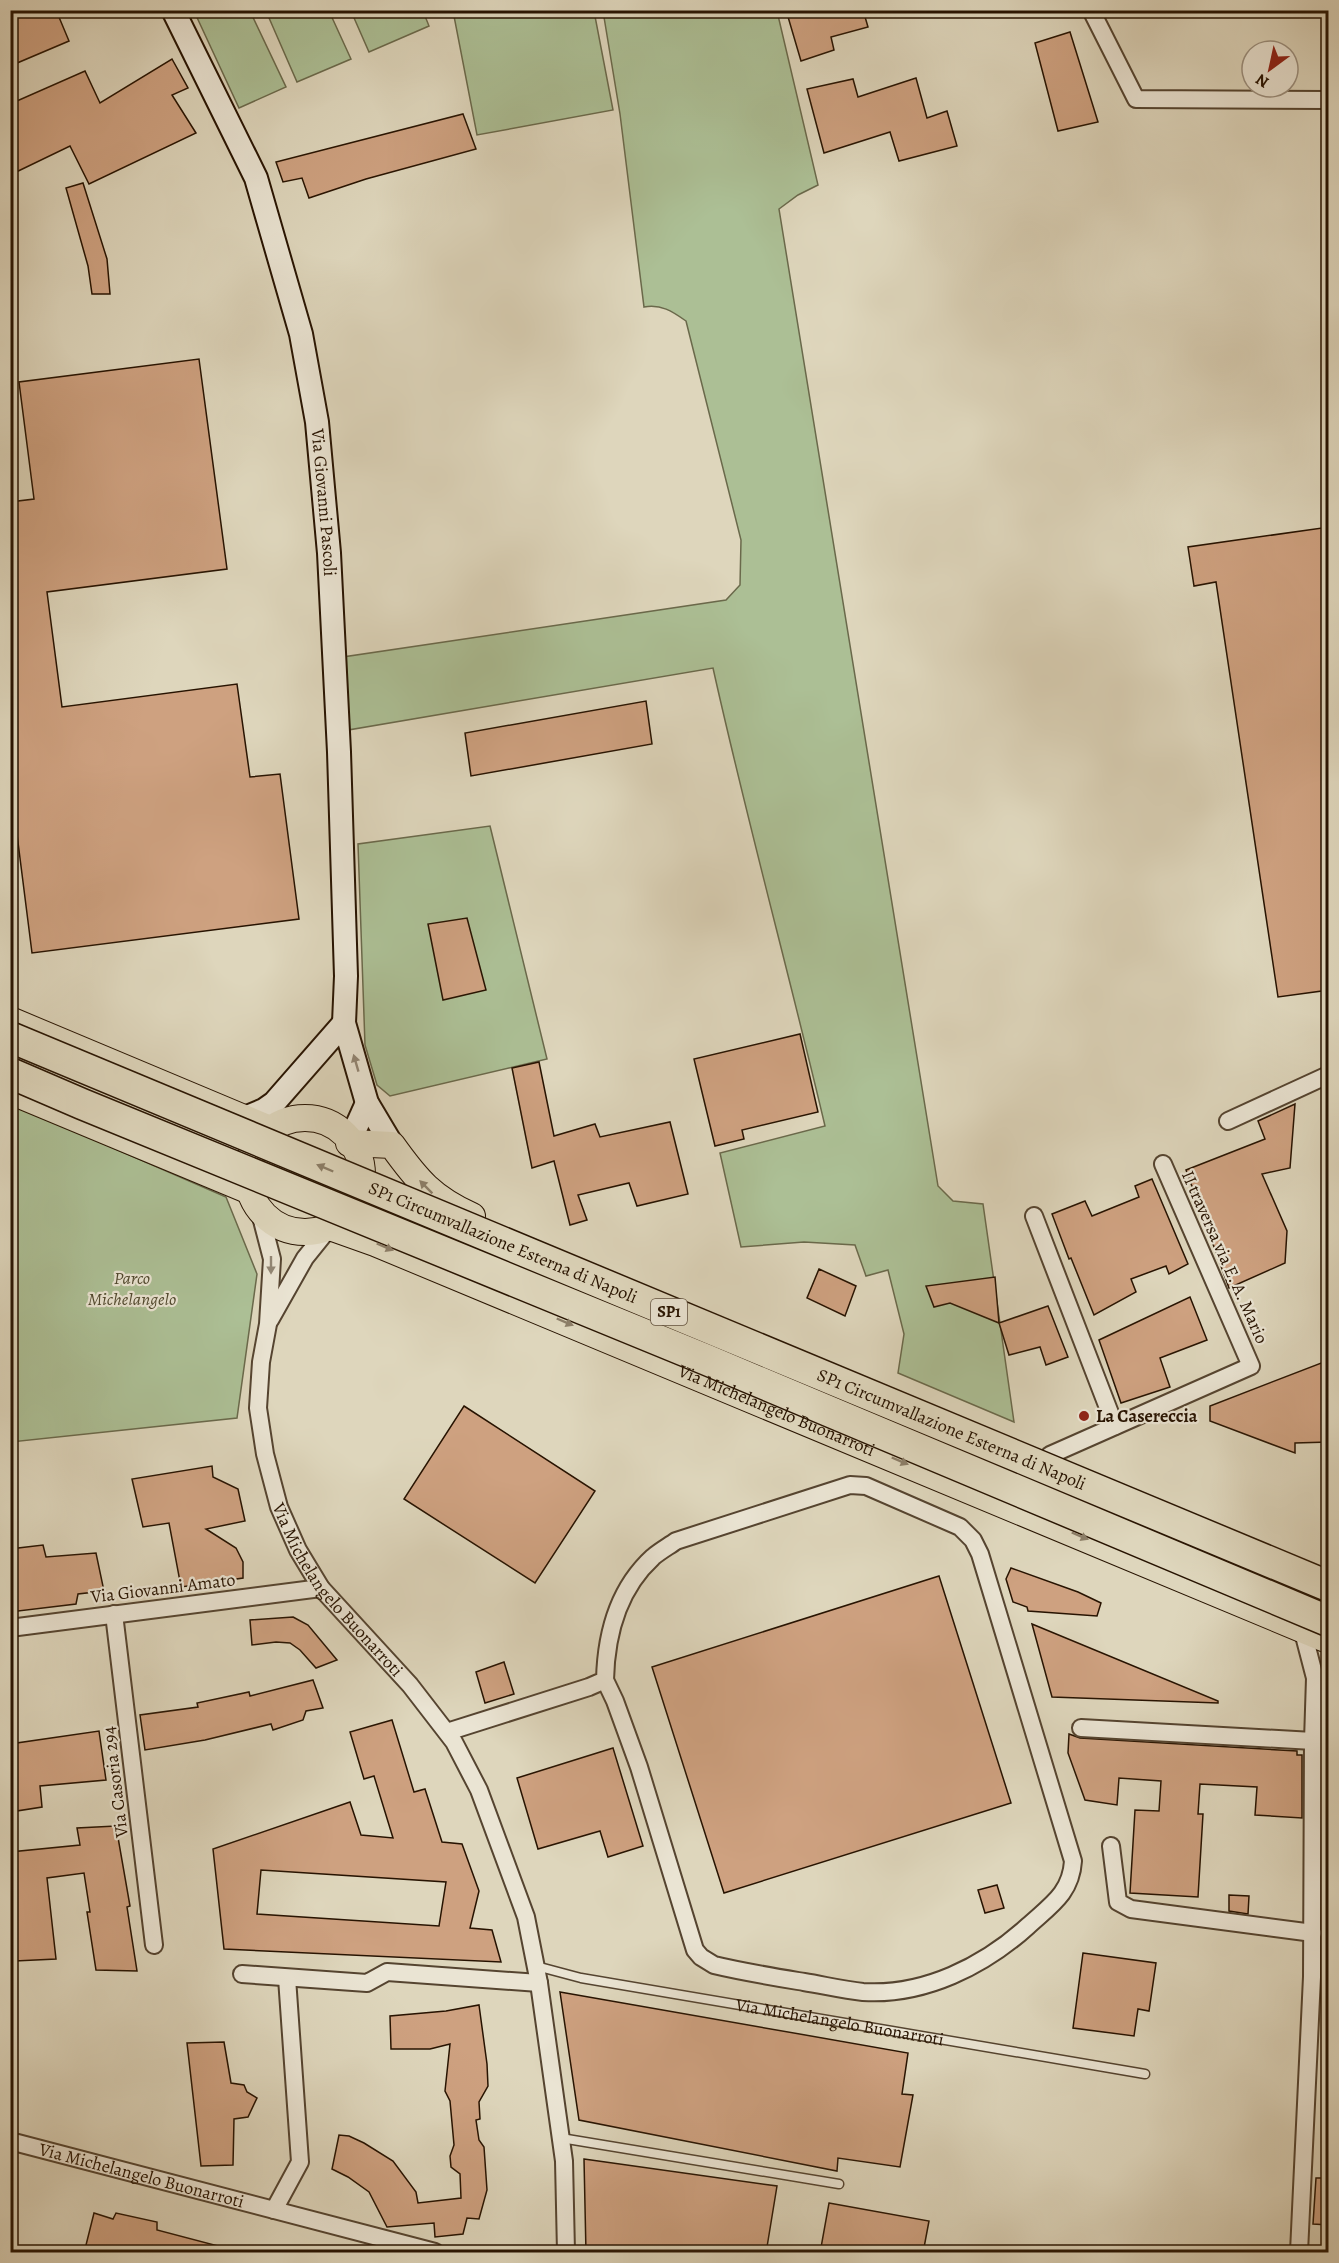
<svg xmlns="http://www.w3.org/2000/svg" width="1339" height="2263" viewBox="0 0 1339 2263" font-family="Alegreya,serif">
	<rect width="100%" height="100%" fill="#ded6bc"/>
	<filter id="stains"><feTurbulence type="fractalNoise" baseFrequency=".00333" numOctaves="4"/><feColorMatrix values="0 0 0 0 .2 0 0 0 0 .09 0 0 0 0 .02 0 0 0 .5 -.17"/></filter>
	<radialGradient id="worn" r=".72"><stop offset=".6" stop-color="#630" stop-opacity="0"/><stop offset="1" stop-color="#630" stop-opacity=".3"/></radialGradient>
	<g fill="#acbf95" stroke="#6a694b" stroke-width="1.5">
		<polygon points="194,11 250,11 286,87 239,108"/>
		<polygon points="266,11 329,11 351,59 297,82"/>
		<polygon points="351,11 423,11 429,26 369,52"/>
		<polygon points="453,11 594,11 613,110 477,135"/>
		<path d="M603,11H777L818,185L798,195L779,209L938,1186L953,1201L983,1204L1014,1422L898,1373L904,1334L888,1270L866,1276L855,1245L804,1242L741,1247L720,1153L825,1126C789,973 747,821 713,668L348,730L343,657L726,600L740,585L741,540L686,321C672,311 661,304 644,307L620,114Z"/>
		<polygon points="490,826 547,1059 390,1096 377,1085 365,1045 358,844"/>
		<polygon points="10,1103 226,1197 257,1274 237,1418 11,1442"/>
	</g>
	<g fill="#cea180" stroke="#271301" stroke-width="1.5" fill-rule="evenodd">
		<polygon points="10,10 56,10 69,41 10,66"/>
		<polygon points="786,10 863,10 868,27 831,37 834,50 801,61"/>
		<polygon points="1070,32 1098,122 1058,131 1035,43"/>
		<polygon points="172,59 188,88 172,95 196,133 89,184 70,146 10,175 10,104 85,71 100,103"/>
		<polygon points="916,78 927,118 947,111 957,146 899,161 890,132 824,153 807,89 853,79 858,97"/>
		<polygon points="463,114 476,149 366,179 309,198 302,178 283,182 276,162"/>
		<polygon points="83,183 107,259 110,294 92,294 88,266 66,188"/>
		<polygon points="199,359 227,569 47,592 62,707 237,684 250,777 280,774 299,919 32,953 13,803 10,803 10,502 34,499 19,382"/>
		<polygon points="1329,527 1329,990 1278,997 1216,582 1194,586 1188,547"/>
		<polygon points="646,701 652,744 471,776 465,733"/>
		<polygon points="467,918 486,990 443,1000 428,924"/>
		<polygon points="800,1034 818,1112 742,1130 744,1139 715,1146 694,1059"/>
		<polygon points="539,1062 554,1136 595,1124 600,1137 670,1122 688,1194 637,1206 629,1183 578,1195 587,1220 570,1225 554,1161 532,1168 512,1068"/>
		<polygon points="1295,1104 1290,1168 1262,1174 1287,1231 1285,1263 1229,1288 1186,1170 1265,1139 1258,1121"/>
		<polygon points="1152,1179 1188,1264 1169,1274 1166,1266 1131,1279 1136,1292 1094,1315 1071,1258 1069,1259 1052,1214 1085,1201 1092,1216 1139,1197 1135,1186"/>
		<polygon points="819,1269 856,1286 845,1316 807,1298"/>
		<polygon points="995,1277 999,1323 950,1303 934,1307 926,1286"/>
		<polygon points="1190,1297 1207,1340 1160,1358 1170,1387 1121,1403 1099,1340"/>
		<polygon points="1048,1306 1068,1357 1046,1365 1040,1347 1009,1355 999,1323"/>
		<polygon points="1329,1360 1329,1442 1295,1443 1295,1453 1210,1421 1210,1406"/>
		<polygon points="464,1406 595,1491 535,1583 404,1499"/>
		<polygon points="212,1466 213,1477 238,1489 245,1521 206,1529 236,1548 243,1562 243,1578 181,1587 169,1523 143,1527 132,1479"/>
		<polygon points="43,1545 46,1557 96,1553 104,1591 78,1594 76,1604 10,1612 10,1549"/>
		<polygon points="1011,1568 1078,1592 1101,1603 1097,1616 1028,1611 1027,1607 1013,1602 1006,1579"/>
		<polygon points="939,1576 1011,1803 724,1893 652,1667"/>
		<polygon points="293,1617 308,1625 337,1660 316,1668 300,1650 290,1643 276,1642 252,1645 250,1620"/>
		<polygon points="1032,1624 1218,1701 1218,1703 1052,1697"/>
		<polygon points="504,1662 514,1694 485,1703 476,1672"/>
		<polygon points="313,1680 323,1708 306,1711 303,1720 273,1730 271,1724 205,1740 145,1750 140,1715 198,1707 197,1703 249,1692 250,1696"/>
		<path d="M392,1720L414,1792L425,1789L442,1842L462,1844L479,1891L470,1928L492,1930L501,1962L224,1949L213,1849L350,1802L361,1835L393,1838L374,1776L364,1779L350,1732ZM261,1870L446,1882L439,1926L257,1914Z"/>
		<polygon points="99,1731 106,1780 40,1786 42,1807 10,1812 10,1744"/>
		<polygon points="1069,1734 1080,1738 1297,1751 1297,1755 1302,1755 1302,1818 1255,1815 1257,1787 1200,1784 1198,1814 1203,1814 1198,1897 1130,1893 1135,1810 1159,1811 1161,1781 1119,1778 1117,1805 1085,1800 1068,1753"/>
		<polygon points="613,1748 643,1846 608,1857 600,1831 538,1849 517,1778"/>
		<rect x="1323" y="1756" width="6" height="64"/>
		<polygon points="116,1826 130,1906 127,1907 137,1971 96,1970 87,1912 90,1912 84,1873 47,1878 56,1959 15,1961 10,1930 10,1852 80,1845 77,1828"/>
		<polygon points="997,1885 1004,1908 985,1913 978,1890"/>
		<polygon points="1229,1895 1249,1896 1248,1914 1229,1911"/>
		<polygon points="1083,1953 1156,1963 1149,2011 1138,2009 1134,2036 1073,2028"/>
		<polygon points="560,1992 908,2053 902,2094 913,2095 900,2167 838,2158 837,2171 579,2120"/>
		<polygon points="479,2005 487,2064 488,2086 479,2102 480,2119 476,2120 479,2140 484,2147 487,2190 479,2219 467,2218 463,2234 435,2237 434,2223 387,2227 369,2192 348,2177 332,2169 339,2135 349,2136 364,2143 393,2161 416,2192 418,2203 461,2198 460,2174 451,2167 450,2156 454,2145 450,2101 445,2091 450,2044 430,2049 391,2049 390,2016 446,2011"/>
		<polygon points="224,2042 231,2083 244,2085 247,2092 257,2098 248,2117 234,2119 233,2165 201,2166 187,2043"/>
		<polygon points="584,2159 777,2186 766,2253 586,2253"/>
		<polygon points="1316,2178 1329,2178 1329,2225 1313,2224"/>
		<polygon points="829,2203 929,2221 923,2253 820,2253"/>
		<polygon points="94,2213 113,2219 116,2213 157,2222 157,2230 222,2247 222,2253 95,2253 85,2249"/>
	</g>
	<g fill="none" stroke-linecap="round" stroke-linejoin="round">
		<g stroke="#554430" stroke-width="11">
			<g id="lane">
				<path id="s1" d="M536,1966L581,1978L1145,2074"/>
				<polyline points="561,2138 839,2184"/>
			</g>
		</g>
		<g stroke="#554430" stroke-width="20">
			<g id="street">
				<polyline points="1091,10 1136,99 1328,100"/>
				<polyline points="1228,1121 1328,1075"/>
				<path id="s2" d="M259,1209L272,1259L268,1324L261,1362L258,1408L265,1454L279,1507L298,1550L321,1588L410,1685L454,1742L479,1790L526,1917L539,1983L564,2161L566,2252"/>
				<polyline points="1034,1216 1115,1426"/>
				<polyline points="270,1320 305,1258 330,1227"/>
				<polyline points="1050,1455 1251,1366 1163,1164"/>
				<polyline points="114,1614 154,1945"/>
				<polyline points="10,1628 321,1588"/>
				<polyline points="1081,1728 1313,1741"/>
				<path d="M447,1732L589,1687L605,1680C606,1635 618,1589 653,1557C660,1551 669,1546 676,1541L850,1485L866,1486L960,1527L973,1540L980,1554L1073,1861C1071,1893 1051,1905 1028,1926C984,1966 924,1996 863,1992C843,1990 823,1985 804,1982C774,1977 743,1972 714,1965L701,1957L695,1950L639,1767L615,1701L605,1680"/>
				<polyline points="1111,1846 1118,1902 1131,1909 1313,1933"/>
				<polyline points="242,1974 367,1983 387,1972 539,1983"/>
				<path id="s3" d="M10,2141L435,2252"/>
				<polyline points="274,2210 300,2162 287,1978"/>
				<polyline points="1299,2252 1312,1977 1313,1741 1315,1678 1302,1628"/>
			</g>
		</g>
		<g stroke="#271301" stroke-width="26">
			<g id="secondary">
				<path id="s4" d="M173,10L256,178L301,334L317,422L329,553L339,752L346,976L344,1023L367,1103L392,1145"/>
				<polyline points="245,1118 264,1110 274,1103 344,1023"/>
				<polyline points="349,1143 367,1103"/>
			</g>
		</g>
		<g stroke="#271301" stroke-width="28">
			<g id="primary">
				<polyline points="10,1020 270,1129"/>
				<polyline points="10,1091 250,1191"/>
				<circle cx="305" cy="1175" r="57"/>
				<path d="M349,1143L392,1145C417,1180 432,1198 472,1216"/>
				<path id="s5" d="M330,1227L375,1243L1328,1640"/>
			</g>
		</g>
		<use href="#lane" stroke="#eae4d3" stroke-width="8"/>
		<use href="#street" stroke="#eae4d3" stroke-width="16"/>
		<use href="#secondary" stroke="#eae4d3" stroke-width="22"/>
		<use href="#primary" stroke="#ded6bc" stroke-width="26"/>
		<g stroke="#271301" stroke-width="33" stroke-linecap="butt">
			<g id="highway-bridge">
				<path id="s6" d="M10,1037L1328,1586"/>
				<polyline points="10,1073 82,1104 707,1360 1328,1621"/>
			</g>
		</g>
		<use href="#highway-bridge" stroke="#ded6bc" stroke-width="30"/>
	</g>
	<defs><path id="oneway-solid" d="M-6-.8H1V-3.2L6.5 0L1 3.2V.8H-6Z" transform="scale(1.5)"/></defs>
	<g fill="#928674">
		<use href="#oneway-solid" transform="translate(356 1063) rotate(-106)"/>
		<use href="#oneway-solid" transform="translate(271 1265) rotate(90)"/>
	</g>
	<g fill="#8c7e68">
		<use href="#oneway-solid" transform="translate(325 1168) rotate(-157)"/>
		<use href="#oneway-solid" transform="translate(426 1187) rotate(-135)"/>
		<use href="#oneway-solid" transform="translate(385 1247) rotate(23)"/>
		<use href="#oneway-solid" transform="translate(565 1322) rotate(23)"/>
		<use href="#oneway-solid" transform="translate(900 1461) rotate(23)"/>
		<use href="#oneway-solid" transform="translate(1080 1536) rotate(23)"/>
	</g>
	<circle fill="#8f2418" stroke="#eae4d3" stroke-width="2" cx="1084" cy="1416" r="6"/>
	<g text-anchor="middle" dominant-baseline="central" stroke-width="4.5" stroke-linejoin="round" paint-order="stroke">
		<rect fill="#eae4d3" stroke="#625240" stroke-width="1.5" x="651" y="1299" width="36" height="26" rx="4.5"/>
		<g font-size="16" font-weight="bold" fill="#271301">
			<text x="669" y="1312">SP1</text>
		</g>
		<g font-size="18" fill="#271301" stroke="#eae4d3">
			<text stroke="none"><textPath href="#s4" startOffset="520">Via Giovanni Pascoli</textPath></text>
			<text stroke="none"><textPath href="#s6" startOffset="534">SP1 Circumvallazione Esterna di Napoli</textPath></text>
			<text transform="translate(1225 1257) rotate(66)">II traversa via E. A. Mario</text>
			<text stroke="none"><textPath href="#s5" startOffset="483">Via Michelangelo Buonarroti</textPath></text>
			<text stroke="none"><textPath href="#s6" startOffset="1020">SP1 Circumvallazione Esterna di Napoli</textPath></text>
			<text transform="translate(163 1588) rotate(-7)">Via Giovanni Amato</text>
			<text stroke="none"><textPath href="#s2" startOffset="405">Via Michelangelo Buonarroti</textPath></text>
			<text transform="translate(115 1782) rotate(-97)">Via Casoria 294</text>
			<text stroke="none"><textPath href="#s1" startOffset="309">Via Michelangelo Buonarroti</textPath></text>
			<text stroke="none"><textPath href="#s3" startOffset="136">Via Michelangelo Buonarroti</textPath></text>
		</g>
		<g font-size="18" font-style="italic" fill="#4f472d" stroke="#eae4d3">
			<text x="132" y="1278">Parco<tspan x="132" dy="21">Michelangelo</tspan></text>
		</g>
		<g font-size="18" font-weight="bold" fill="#271301" stroke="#eae4d3" text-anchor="start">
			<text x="1096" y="1416">La Casereccia</text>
		</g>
	</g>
	<rect width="1339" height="2263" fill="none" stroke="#ded6bc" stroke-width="36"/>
	<rect x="12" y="12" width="1315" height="2239" fill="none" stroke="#271301" stroke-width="3"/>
	<rect x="18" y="18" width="1303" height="2227" fill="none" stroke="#271301" stroke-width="1.5"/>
	<g transform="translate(1270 69) rotate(213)"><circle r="28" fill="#eae4d3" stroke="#9c907f" stroke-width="1.5"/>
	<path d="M0-4.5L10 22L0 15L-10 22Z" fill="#8f2418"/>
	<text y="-9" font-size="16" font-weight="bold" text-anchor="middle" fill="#271301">N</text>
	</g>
	<rect width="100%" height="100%" filter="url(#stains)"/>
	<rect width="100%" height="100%" fill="url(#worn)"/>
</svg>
